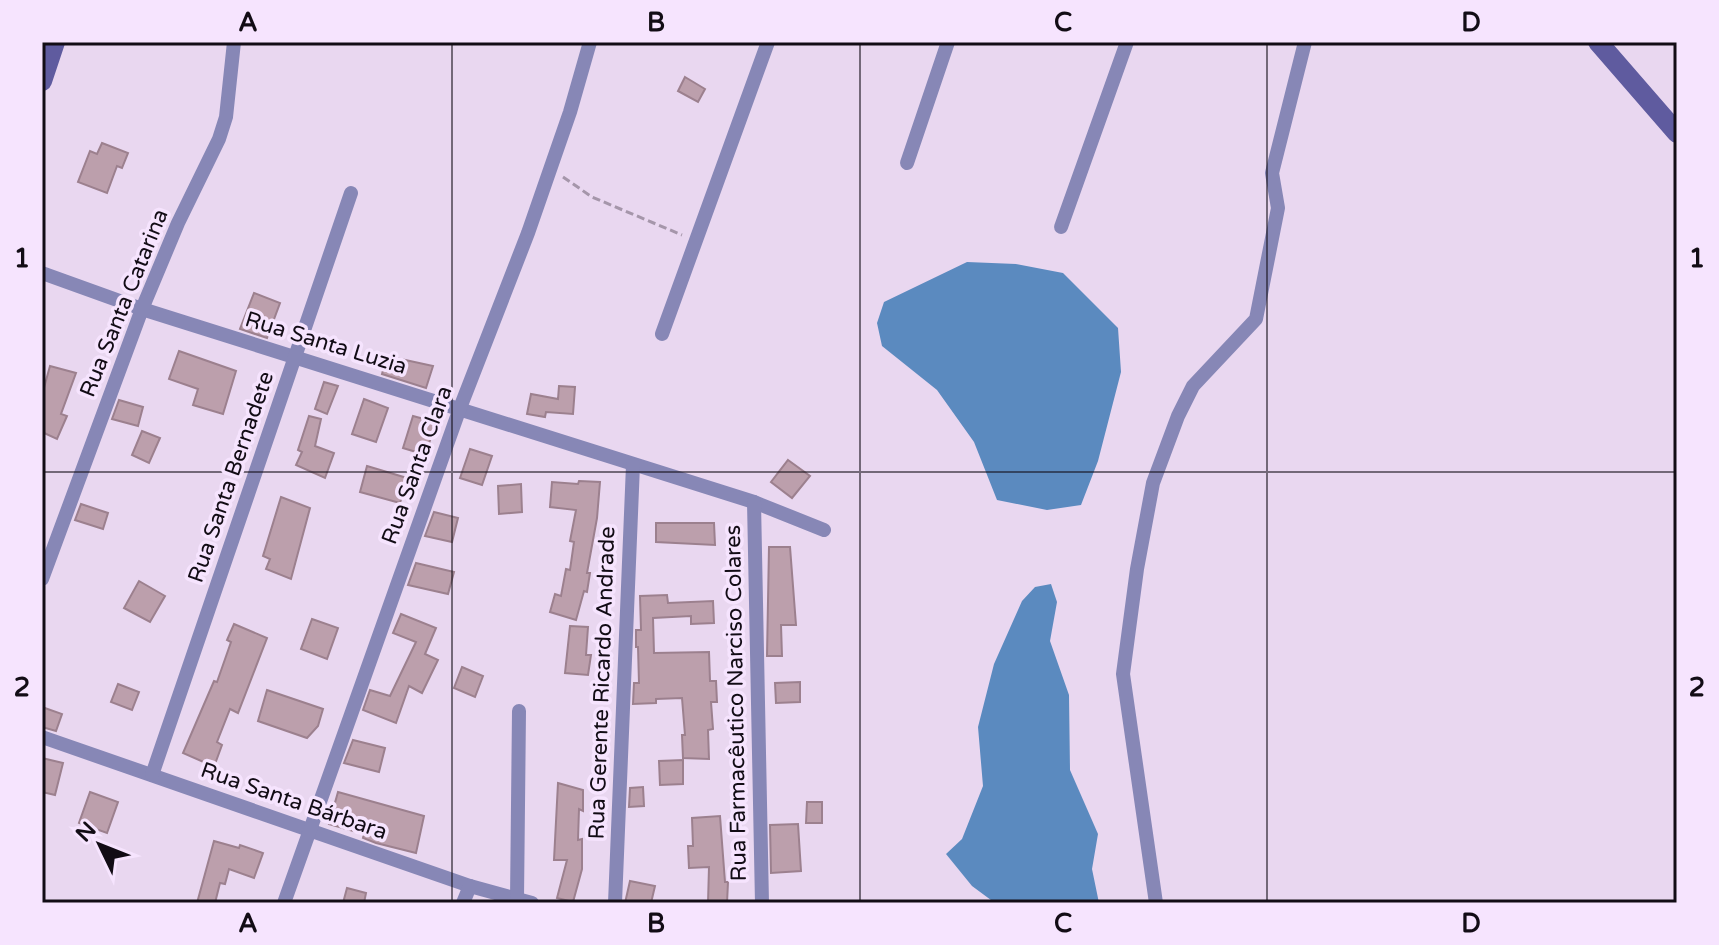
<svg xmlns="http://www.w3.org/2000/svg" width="1719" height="945" viewBox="0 0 1719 945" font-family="'Varela Round',sans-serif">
	<rect width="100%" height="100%" fill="#e9d7f0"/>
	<g fill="#5b8abf">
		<polygon points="967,262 1016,264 1063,273 1118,328 1121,372 1098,461 1081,505 1047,510 997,500 974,442 937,390 882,346 877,323 884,302"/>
		<polygon points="1051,584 1057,602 1050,641 1069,695 1070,770 1098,834 1092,869 1099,903 995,903 972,886 946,854 962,839 983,786 978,727 994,664 1022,601 1035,587"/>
	</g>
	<g fill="#bc9fac" stroke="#9c808e" stroke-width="2">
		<polygon points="685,77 705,89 698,102 678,91"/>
		<polygon points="102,143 128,153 122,168 117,166 107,193 78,182 90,151 97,154"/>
		<polygon points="254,293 280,303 267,338 240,329"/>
		<polygon points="179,351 236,371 223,414 193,405 198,389 169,379"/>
		<polygon points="387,356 433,366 426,388 382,374"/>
		<polygon points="50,366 76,373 61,414 67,416 57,439 42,432 42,395"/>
		<polygon points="324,382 338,386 327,414 315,409"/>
		<polygon points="559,386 575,387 573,414 546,412 545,417 527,414 531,394 558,399"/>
		<polygon points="364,399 388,408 376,442 352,434"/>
		<polygon points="119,400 143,407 138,426 112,419"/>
		<polygon points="309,416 321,419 315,446 334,453 325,478 296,465 302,452 298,450"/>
		<polygon points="413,416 435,422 426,455 403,448"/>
		<polygon points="142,431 160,438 149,463 132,455"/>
		<polygon points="470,449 492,456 482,485 460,478"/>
		<polygon points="788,460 810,476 792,498 771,482"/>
		<polygon points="367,466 407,478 400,503 360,492"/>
		<polygon points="579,481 600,482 597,518 587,573 590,573 587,592 584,591 576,620 550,612 555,594 561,596 566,569 570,570 574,542 570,541 576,510 550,507 552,482 578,484"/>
		<polygon points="521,484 522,512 499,514 498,486"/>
		<polygon points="281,497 310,508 291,579 266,569 270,559 263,556"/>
		<polygon points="81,504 108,513 103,529 75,520"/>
		<polygon points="434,512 458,518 452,542 425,536"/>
		<polygon points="656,523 714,523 715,545 656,542"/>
		<polygon points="769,547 790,547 796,625 781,625 782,656 767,656"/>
		<polygon points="416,563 454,572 448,594 408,585"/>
		<polygon points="139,581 165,596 150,622 124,608"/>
		<polygon points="667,595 668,603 713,601 714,623 691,624 691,616 653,618 654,653 709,652 710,681 716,681 717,702 711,702 713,729 708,730 709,759 683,758 682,735 685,735 682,698 656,699 656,703 633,704 634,683 639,683 638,647 636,647 636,630 641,630 640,596"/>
		<polygon points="401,614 436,628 425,654 438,660 422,693 409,686 396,723 363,710 370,690 390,696 416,642 393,633"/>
		<polygon points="312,619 338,628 327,659 301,649"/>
		<polygon points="234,624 267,638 238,713 230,709 217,742 222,745 215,764 209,762 208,764 183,753 214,681 217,682 231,642 227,640"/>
		<polygon points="570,626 588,627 586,655 591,655 588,675 565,673"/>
		<polygon points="462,667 483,676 475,697 454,688"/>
		<polygon points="800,682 800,702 776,703 775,683"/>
		<polygon points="118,684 139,692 132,710 111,702"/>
		<polygon points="267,690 323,709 318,726 307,738 258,721"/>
		<polygon points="42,707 62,714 56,731 42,727"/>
		<polygon points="353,740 385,748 379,772 344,763"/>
		<polygon points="42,758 63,763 55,795 42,792"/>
		<polygon points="683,760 683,784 660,785 659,761"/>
		<polygon points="558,783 583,790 583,811 579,809 578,840 582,839 582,869 573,902 557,898 567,860 554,860"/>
		<polygon points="643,787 644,806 629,807 630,788"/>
		<polygon points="90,792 118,802 107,833 79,823"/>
		<polygon points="338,792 424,816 416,853 376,843 363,838 364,834 329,824"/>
		<polygon points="807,802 822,802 822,823 806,823"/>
		<polygon points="720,816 725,882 728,882 727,903 708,903 709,867 689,868 688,846 693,846 692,818"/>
		<polygon points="798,824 801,871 771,873 770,825"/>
		<polygon points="214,841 239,848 240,845 263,853 254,878 229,869 225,884 220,883 215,903 197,903"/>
		<polygon points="630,881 655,886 651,903 625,903"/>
		<polygon points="347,888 366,893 364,903 343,903"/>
	</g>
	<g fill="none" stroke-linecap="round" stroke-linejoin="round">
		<polyline stroke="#a596aa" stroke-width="3" stroke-dasharray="8 4" stroke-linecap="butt" points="563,177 592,197 682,235"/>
		<g stroke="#8787b6" stroke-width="14">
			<polyline points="907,163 948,42"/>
			<polyline points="1061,227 1127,42"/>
			<polyline points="42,273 142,309 754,502 824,530"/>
			<polyline points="662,334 768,42"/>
			<polyline points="754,502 762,903"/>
			<polyline points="42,579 142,309 178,223 219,139 226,117 234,42"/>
			<polyline points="42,737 470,886 532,903"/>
			<polyline points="152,775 351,193"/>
			<polyline points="517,899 519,711"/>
			<polyline points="284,903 460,408 528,233 570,112 590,42"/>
			<polyline points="463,903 470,886"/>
			<polyline points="615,903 633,465"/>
			<polyline points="1156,903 1123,674 1137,569 1153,483 1178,416 1193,386 1256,319 1278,208 1272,173 1305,42"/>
		</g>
		<g stroke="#5f5b9f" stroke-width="20">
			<polyline points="1598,42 1677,133"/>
			<polyline points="42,81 55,42"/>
		</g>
	</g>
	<path fill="none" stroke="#120c15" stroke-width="2" stroke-opacity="0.55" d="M452,42V903M860,42V903M1267,42V903M42,472H1677"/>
	<g text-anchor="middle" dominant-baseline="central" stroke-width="7" stroke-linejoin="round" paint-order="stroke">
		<g font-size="22" fill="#120c15" stroke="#f6e4fe">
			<text transform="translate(124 303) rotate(-68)">Rua Santa Catarina</text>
			<text transform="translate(326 343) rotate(17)">Rua Santa Luzia</text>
			<text transform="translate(417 465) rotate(-70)">Rua Santa Clara</text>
			<text transform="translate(231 477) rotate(-71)">Rua Santa Bernadete</text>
			<text transform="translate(602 683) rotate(-88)">Rua Gerente Ricardo Andrade</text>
			<text transform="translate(736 703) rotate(-91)">Rua Farmacêutico Narciso Colares</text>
			<text transform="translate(294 801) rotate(19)">Rua Santa Bárbara</text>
		</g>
	</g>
	<rect width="1719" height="945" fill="none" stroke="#f6e4fe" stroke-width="88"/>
	<g transform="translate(100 845) rotate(313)" stroke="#f6e4fe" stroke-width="6" paint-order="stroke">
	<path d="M0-6L14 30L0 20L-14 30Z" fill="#120c15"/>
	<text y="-12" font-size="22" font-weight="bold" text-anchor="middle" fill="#120c15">N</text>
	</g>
	<rect x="44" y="44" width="1631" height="857" fill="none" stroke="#120c15" stroke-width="3"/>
	<g font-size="26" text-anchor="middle" font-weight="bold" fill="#120c15">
		<text x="248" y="31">A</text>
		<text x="656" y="31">B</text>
		<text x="1063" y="31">C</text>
		<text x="1471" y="31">D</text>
		<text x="22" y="267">1</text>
		<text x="1697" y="267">1</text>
		<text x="22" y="696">2</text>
		<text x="1697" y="696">2</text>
		<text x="248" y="932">A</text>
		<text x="656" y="932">B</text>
		<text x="1063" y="932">C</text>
		<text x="1471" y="932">D</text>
	</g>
</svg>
